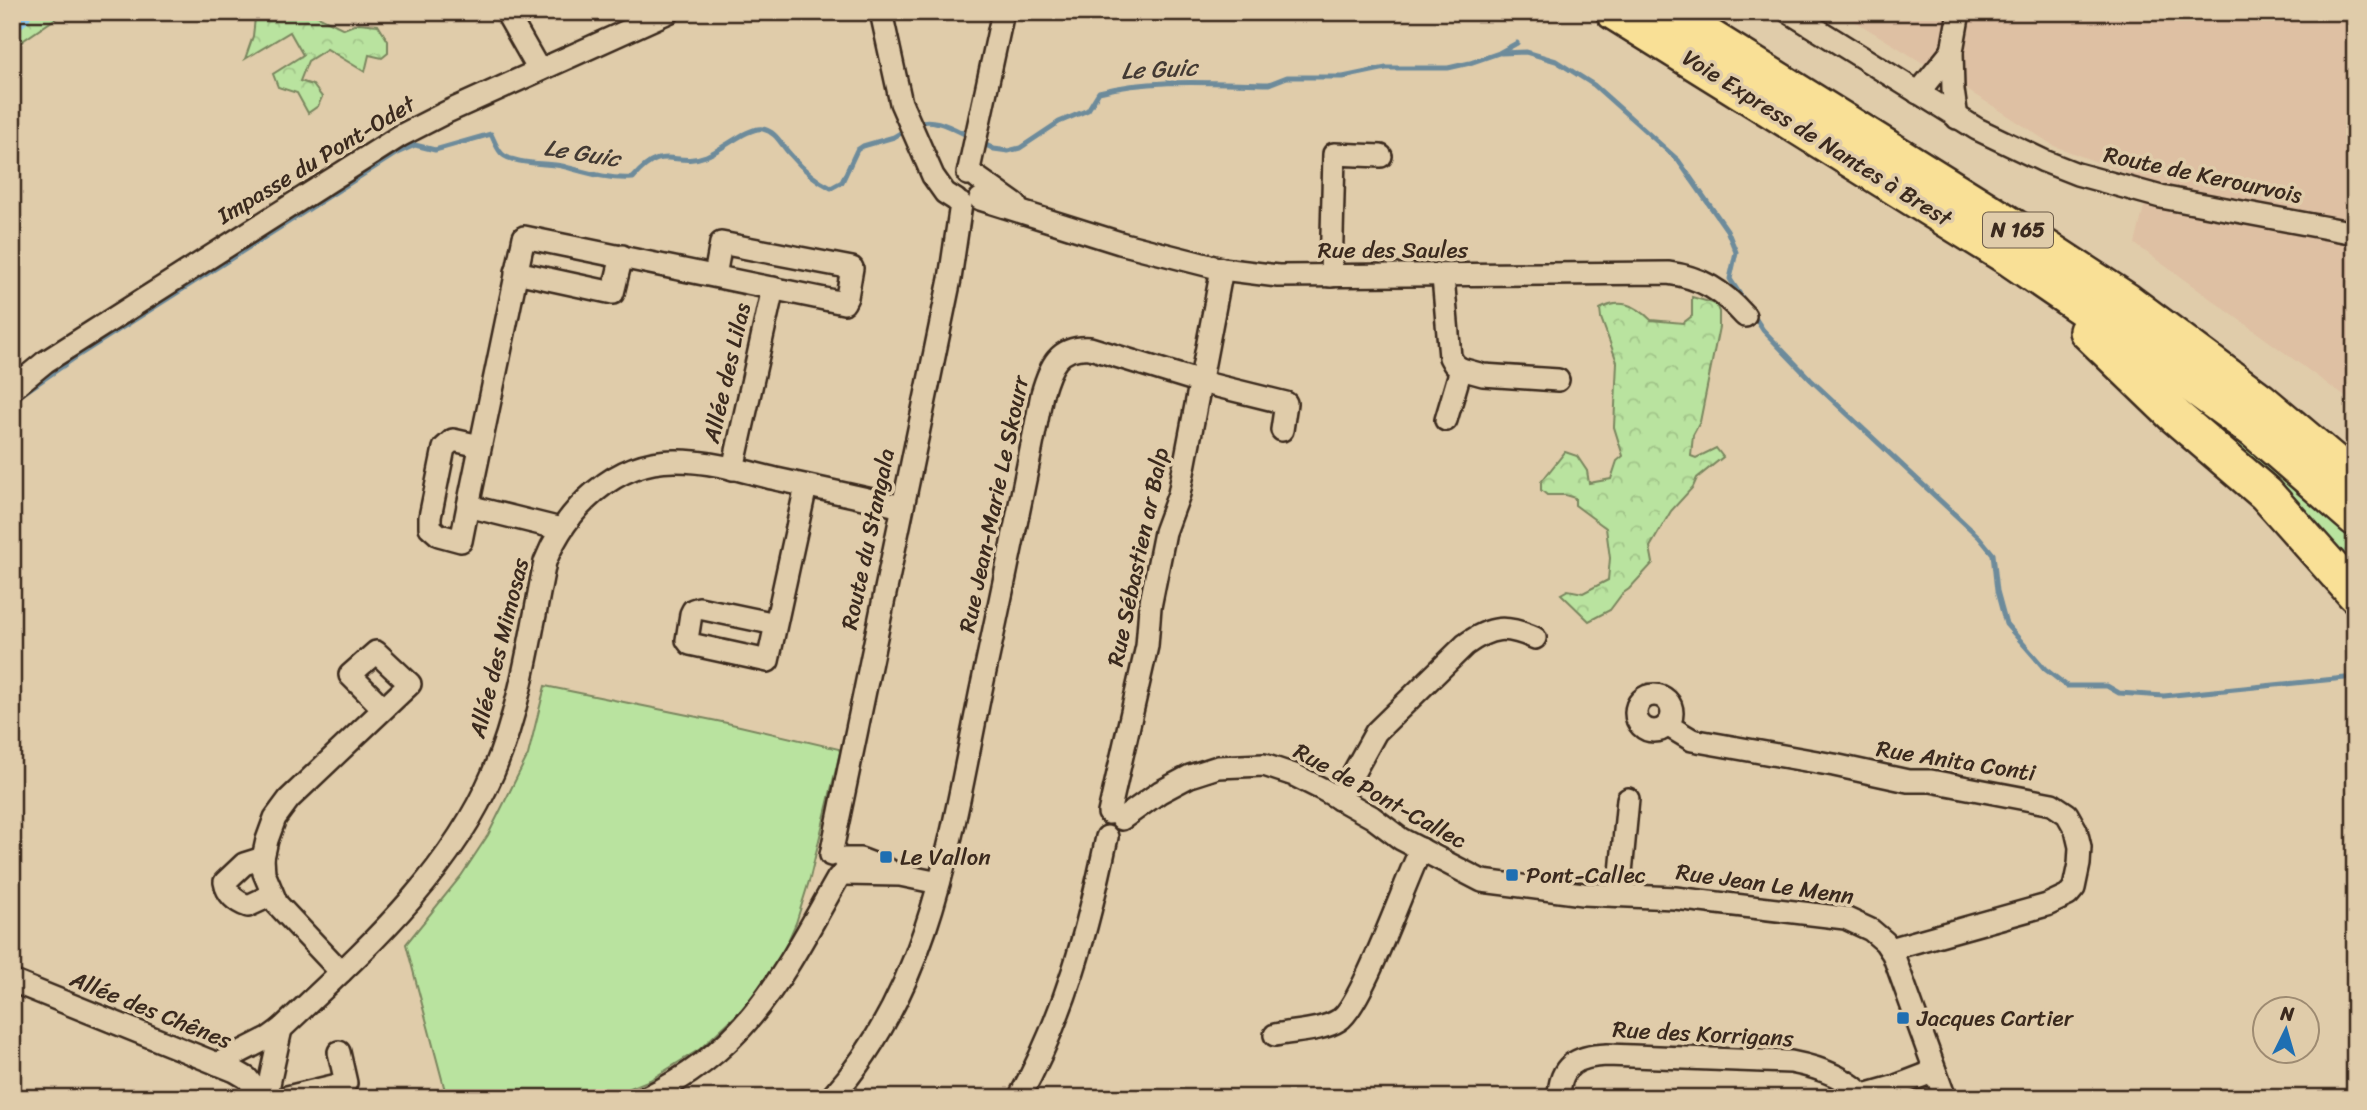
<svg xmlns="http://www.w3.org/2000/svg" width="2367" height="1110" viewBox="0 0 2367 1110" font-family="Sriracha,sans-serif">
	<defs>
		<pattern id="grass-tufts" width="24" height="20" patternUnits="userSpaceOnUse" patternTransform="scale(1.75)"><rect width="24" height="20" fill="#b9e39f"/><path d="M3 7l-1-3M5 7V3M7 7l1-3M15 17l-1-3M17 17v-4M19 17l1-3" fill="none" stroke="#a0c388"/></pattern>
		<pattern id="forest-crowns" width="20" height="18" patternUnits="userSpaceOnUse" patternTransform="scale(1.75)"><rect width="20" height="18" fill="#b9e39f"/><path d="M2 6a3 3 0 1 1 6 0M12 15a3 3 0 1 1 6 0" fill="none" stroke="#a0c388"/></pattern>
	</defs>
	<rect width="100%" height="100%" fill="#e0ccaa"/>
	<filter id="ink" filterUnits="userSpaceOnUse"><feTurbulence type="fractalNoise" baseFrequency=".0143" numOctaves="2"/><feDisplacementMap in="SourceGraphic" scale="14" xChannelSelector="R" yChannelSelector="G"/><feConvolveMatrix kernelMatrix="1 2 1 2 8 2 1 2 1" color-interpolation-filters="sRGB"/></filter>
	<g filter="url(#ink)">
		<polygon fill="#dec0a3" points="1840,12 2355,12 2355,404 2135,244 2150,182 2054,146 2001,111"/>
		<polygon fill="url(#grass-tufts)" stroke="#7a865e" stroke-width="2" points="2163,381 2305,495 2355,541 2355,579"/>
		<g fill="url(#forest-crowns)" stroke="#7a865e" stroke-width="2">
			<polygon points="12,12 65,12 12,48"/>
			<polygon points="243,12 310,12 344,29 359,23 378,25 388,41 388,53 382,58 369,55 365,72 327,49 308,61 300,81 313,85 322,97 318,106 308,113 297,93 278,87 273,74 303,55 290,32 245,59 253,36 255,18"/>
			<path d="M1692,297L1716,304L1719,312V327L1700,422L1693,435L1691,456L1696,458L1716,448L1723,457L1697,478L1693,487L1671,511L1650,547L1653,563L1629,589L1622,594L1610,610L1589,621L1561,594L1568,590L1583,593L1608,580L1610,558L1606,528L1575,505V498L1565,495H1547L1541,490V482L1565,452L1577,456L1587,471L1589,483L1611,479L1617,461L1623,456L1614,427L1617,362L1601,318L1600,309C1620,298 1636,305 1651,320L1683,323L1692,316Z"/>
		</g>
		<polygon fill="#b9e39f" stroke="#7a865e" stroke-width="2" points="545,686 727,723 839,749 840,752 810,878 796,923 784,950 751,1001 700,1049 650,1080 606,1098 447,1098 406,944 461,876 488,835 528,755"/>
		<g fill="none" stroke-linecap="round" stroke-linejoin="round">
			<g stroke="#6d8b9b" stroke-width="5">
				<polyline points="1501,53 1526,52 1556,61 1594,85 1678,160 1727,230 1736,252 1730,279 1745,302"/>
				<path d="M915,124C933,115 955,130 971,137"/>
				<path d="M980,142L994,149L1008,151L1020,148L1059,122L1088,110L1099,92C1154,78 1212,83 1269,84L1287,77H1343L1386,68H1448L1470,63L1499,53L1517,43"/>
				<polyline points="1752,313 1763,330 1811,380 1979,537 1993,554 1997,591 2006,624 2045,669 2067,686 2107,686 2119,693 2164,696 2345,678"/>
				<path d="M12,401L76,357L397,153L415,145L435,150L491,134C494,140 497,149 502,154C512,164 547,163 562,166C585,172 609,180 633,178C664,142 674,168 706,156C721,151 749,126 763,129C777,132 781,145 790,154C801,167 816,181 831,188L842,182L857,150L863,146L894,137L907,129"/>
			</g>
			<polyline stroke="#8fcbef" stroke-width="33" points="12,14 15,12"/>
			<g stroke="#3b2a1e" stroke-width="26">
				<g id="minor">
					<polyline points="506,12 539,70"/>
					<polyline points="881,12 901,103 933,176 945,193 956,200"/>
					<polyline points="1789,12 1977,129 2044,161 2077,174 2161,197 2355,233"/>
					<polyline points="1918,93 1952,51"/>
					<polyline points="1957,118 1953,90 1952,51 1959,12"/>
					<polyline points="968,174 1003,12"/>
					<polyline points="978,178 1016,205"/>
					<path d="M980,199L1120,243L1222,269L1278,276L1668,273C1701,277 1723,291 1745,316"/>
					<polyline points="516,272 613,293 622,256"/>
					<polyline points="1331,276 1334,154 1381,156"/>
					<polyline points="1443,277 1450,357 1454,364 1461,369 1446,420"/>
					<polyline points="1461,369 1483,375 1558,380"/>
					<polyline points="12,389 45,362 400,136 447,112 669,12"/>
					<polyline points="733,469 773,288"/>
					<polyline points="468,506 461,541 439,535 430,527 430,517 444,448 453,440 480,446"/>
					<polyline points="561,529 468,506 524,237 844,303 847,297 852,268 721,243 715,276"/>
					<polyline points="776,624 699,608 693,610 691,614 687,640 690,644 768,661 806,486"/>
					<circle cx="1654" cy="713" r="18"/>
					<polyline points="1667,725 1692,740 1834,765 1908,781 1931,781 2052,804 2067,814 2076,830 2080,847 2079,864 2074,888 2068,895 2047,905 1890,949"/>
					<path d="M1339,799L1376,732L1465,645C1491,626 1506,625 1535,638"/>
					<polyline points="1109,813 1147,646 1150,607 1165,532 1179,494 1222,269"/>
					<polyline points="1122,819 1160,792 1190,776 1218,767 1264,765 1294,775 1322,789 1372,817 1401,839 1482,881 1583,894 1675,898 1845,918 1871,930 1885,942 1893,954 1945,1098"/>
					<polyline points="831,855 950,279 961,204"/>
					<path d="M263,858L244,864L225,882C227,894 236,902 248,906L272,895"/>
					<polyline points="844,859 860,859 889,870"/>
					<polyline points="843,874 900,875 939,883"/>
					<polyline points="1619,894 1628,799"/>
					<polyline points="341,972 277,904 264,873 263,858 267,840 275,818 289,799 410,684 376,652 350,675 383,708"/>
					<polyline points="12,981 235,1071 247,1078 263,1098"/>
					<path d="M1275,1035C1294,1031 1322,1031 1339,1020C1362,1006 1405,881 1421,849"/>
					<path d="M217,1064L270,1037L281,1029C362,952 448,878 493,773C521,707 531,632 545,562C566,509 615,460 676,461C710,461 744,471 776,479C818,488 860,497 902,507"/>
					<polyline points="1864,1095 1896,1086 1935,1071"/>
					<polyline points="266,1098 281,1029"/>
					<polyline points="283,1098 346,1083 339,1052"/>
					<path d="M645,1098C751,1047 783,974 838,878"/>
					<path d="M831,1098C932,986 952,831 981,690C1002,592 1023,493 1042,394C1050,366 1058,346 1090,348L1201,382L1286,403L1282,430"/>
					<path d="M1019,1098C1065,1015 1088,929 1107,837"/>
					<path d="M1559,1098C1559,1065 1577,1056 1607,1055L1791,1062C1817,1067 1848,1077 1865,1098"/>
				</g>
			</g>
			<g stroke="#3b2a1e" stroke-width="40">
				<g id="trunk">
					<polyline points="1614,12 2011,259 2144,350 2254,430 2355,518"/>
					<polyline points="1669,12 2006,222 2127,301 2260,400 2355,480"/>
					<polyline points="2087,331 2174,415 2266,494 2355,594"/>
				</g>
			</g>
			<use href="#minor" stroke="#e0ccaa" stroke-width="21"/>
			<use href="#trunk" stroke="#f9e096" stroke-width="35"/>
		</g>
	</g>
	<g fill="#1f6fb2" stroke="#e0ccaa" stroke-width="2.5">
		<rect x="879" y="850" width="14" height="14" rx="3.5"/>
		<rect x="1505" y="868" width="14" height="14" rx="3.5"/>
		<rect x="1896" y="1011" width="14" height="14" rx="3.5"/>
	</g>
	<g text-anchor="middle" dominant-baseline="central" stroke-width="7" stroke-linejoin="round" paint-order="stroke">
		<rect fill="#e0ccaa" stroke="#6c5b48" stroke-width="2" x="1983" y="212.5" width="70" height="35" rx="5"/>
		<g font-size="21" font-weight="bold" fill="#3b2a1e">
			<text x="2018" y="230">N 165</text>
		</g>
		<g font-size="23" fill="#3b2a1e" stroke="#e0ccaa">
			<text transform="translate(1817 138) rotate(32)">Voie Express de Nantes à Brest</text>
			<text transform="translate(316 160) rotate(-31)">Impasse du Pont-Odet</text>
			<text transform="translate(2203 175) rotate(12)">Route de Kerourvois</text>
			<text x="1393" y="250">Rue des Saules</text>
			<text transform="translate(727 373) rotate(-77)">Allée des Lilas</text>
			<text transform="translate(994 504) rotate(-78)">Rue Jean-Marie Le Skourr</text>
			<text transform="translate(868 539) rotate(-78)">Route du Stangala</text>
			<text transform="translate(1138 557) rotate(-78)">Rue Sébastien ar Balp</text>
			<text transform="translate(499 648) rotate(-76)">Allée des Mimosas</text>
			<text transform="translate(1956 761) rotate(9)">Rue Anita Conti</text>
			<text transform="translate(1380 796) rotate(29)">Rue de Pont-Callec</text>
			<text transform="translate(1765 884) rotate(8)">Rue Jean Le Menn</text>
			<text transform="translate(151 1010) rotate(22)">Allée des Chênes</text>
			<text transform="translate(1703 1034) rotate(3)">Rue des Korrigans</text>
		</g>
		<g font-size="23" fill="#3b2a1e" stroke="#e0ccaa" text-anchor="start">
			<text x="900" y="857">Le Vallon</text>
			<text x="1526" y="875">Pont-Callec</text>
			<text x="1917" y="1018">Jacques Cartier</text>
		</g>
		<g font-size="24" font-style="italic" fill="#433a33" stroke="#e0ccaa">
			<text transform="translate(1159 69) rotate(-3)">Le Guic</text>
			<text transform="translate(582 153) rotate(9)">Le Guic</text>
		</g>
	</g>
	<rect width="2367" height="1110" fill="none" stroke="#e0ccaa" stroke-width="42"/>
	<rect x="21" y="21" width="2325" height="1068" fill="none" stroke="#3b2a1e" stroke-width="2.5" filter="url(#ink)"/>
	<g transform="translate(2286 1030) rotate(5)"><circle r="33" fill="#e0ccaa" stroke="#9e8b72" stroke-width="2"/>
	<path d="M0-5L12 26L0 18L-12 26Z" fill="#1f6fb2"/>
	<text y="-10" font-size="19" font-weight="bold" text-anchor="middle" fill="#3b2a1e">N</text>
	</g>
</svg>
